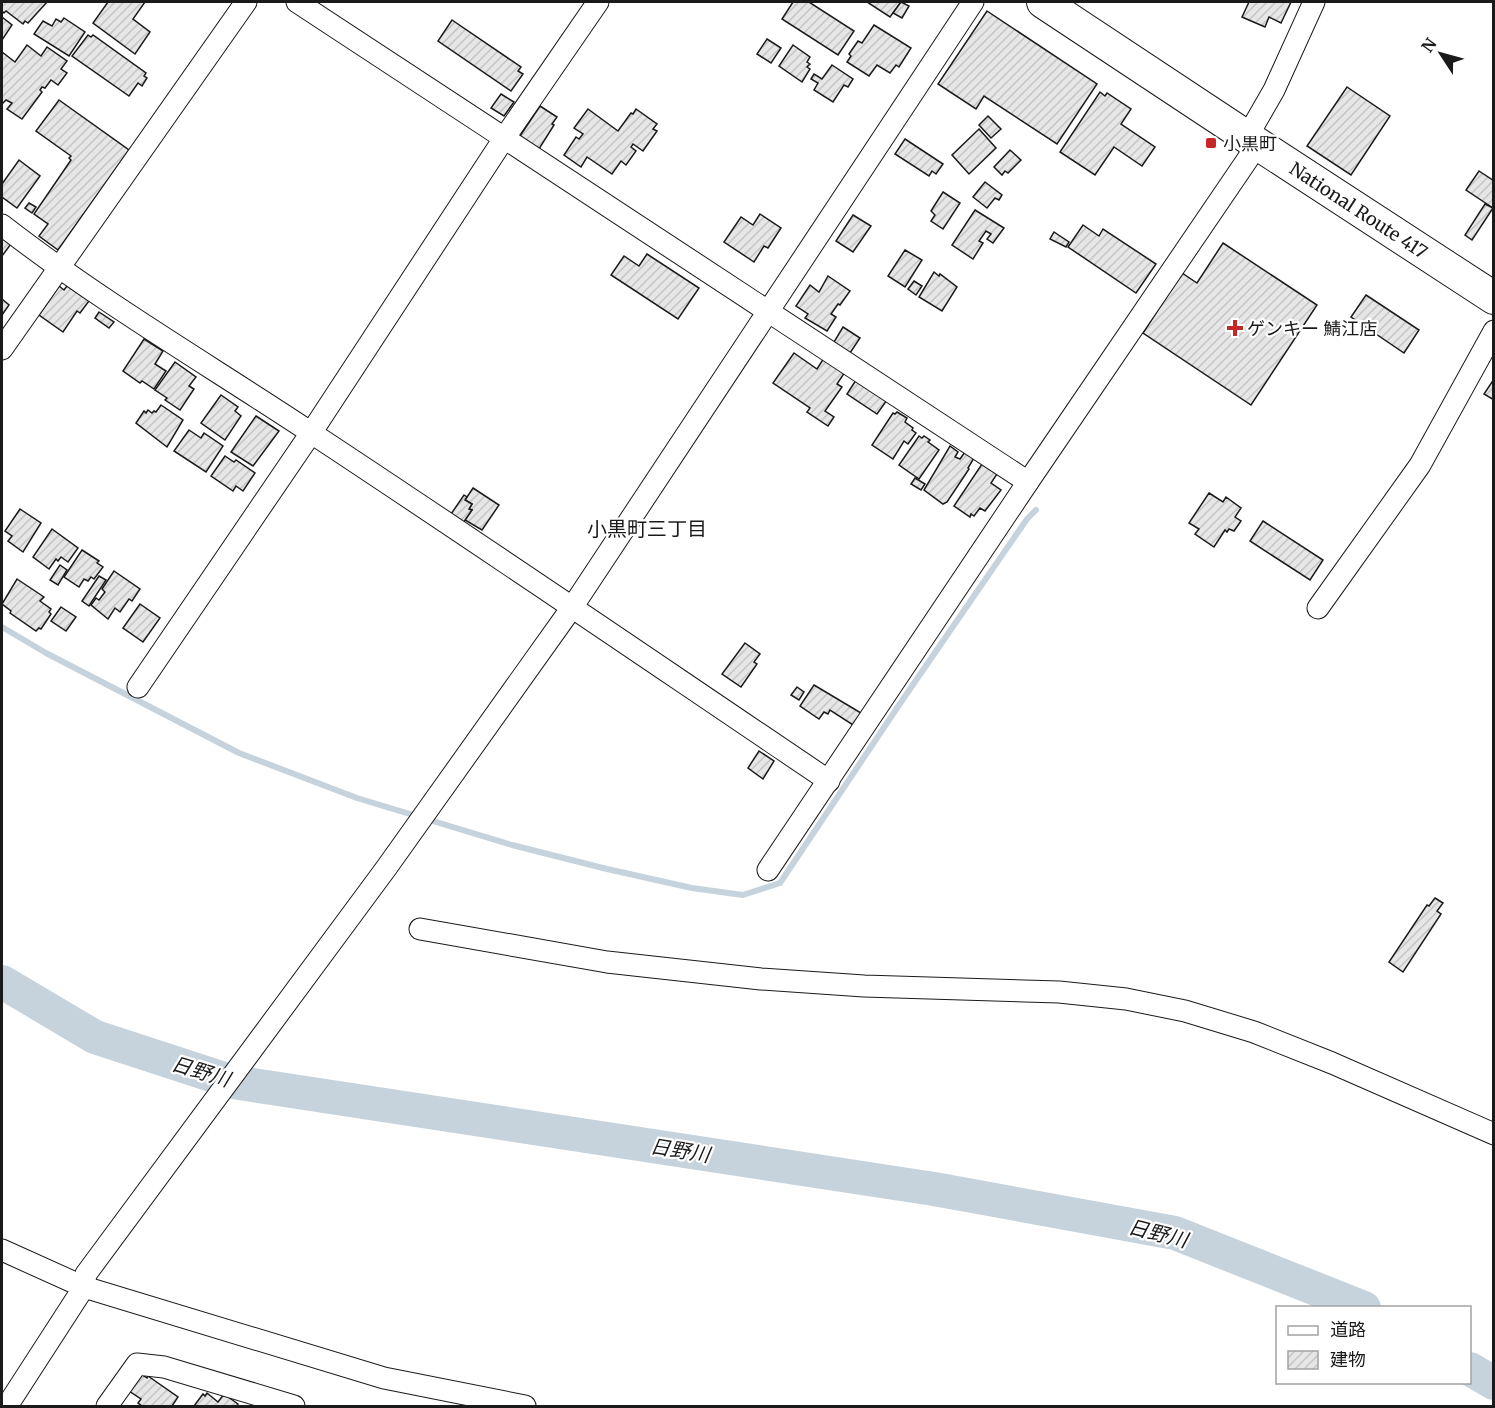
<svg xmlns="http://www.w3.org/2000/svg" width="1495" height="1408" viewBox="0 0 1495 1408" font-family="Merriweather,'Noto Sans JP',serif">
	<defs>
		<pattern id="building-hatch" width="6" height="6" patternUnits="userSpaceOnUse" patternTransform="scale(1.5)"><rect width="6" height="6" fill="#e6e6e6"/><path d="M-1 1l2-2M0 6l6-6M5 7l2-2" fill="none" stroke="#c5c5c5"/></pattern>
	</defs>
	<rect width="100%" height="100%" fill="#fff"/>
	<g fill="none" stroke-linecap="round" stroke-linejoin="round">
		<polyline stroke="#c6d2dc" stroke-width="6" points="2,627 46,653 239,753 357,798 512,845 607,869 692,888 743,895 780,883 899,705 1027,519 1036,510"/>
		<g stroke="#c6d2dc" stroke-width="34">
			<polyline points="2,982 95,1037 233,1082 934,1189 1175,1233 1364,1308"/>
			<polyline points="1470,1369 1494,1383"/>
		</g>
	</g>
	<g fill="url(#building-hatch)" stroke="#1a1a1a" stroke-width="1.5">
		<polygon points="2,2 47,2 28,23 25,21 23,24 6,11 4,13 2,11"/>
		<polygon points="108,2 145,2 133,19 150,32 135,54 93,23"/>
		<polygon points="793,2 809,2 854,31 838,55 782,19"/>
		<polygon points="867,2 901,2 890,17"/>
		<polygon points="901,2 909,6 902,18 893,13"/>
		<polygon points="1249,2 1291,2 1281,23 1269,17 1265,27 1242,17"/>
		<polygon points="987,11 1097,84 1057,144 984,96 976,109 938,84"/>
		<polygon points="2,17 12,25 2,40"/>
		<polygon points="64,18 85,32 69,56 34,34 43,21 52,26 56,19 61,22"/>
		<polygon points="452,20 521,67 518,71 523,74 511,91 438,41"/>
		<polygon points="874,25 911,48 899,67 896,65 890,73 877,65 869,76 847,62 851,56 849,54 858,41 862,43"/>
		<polygon points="88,35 91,37 93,35 146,73 144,76 147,78 142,86 138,83 129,96 72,56"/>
		<polygon points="767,39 781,48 771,63 757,54"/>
		<polygon points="27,45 41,56 47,47 67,61 61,69 67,73 58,85 51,80 45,88 42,87 40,90 42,92 22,119 7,109 12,103 6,100 3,103 2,102 2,52 15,62"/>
		<polygon points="793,45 810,57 807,62 810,64 807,67 810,69 802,82 779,66"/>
		<polygon points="832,65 853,79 848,87 844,85 833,102 814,90 818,83 811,79 814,74 822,79"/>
		<polygon points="1347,87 1390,116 1351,175 1307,146"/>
		<polygon points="1100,92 1105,96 1107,93 1131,109 1121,124 1155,147 1142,166 1114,147 1095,175 1060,152"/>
		<polygon points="501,94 514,102 504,116 491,108"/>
		<polygon points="59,100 129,150 58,250 39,236 48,224 34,214 71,160 69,158 71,156 36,131"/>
		<polygon points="540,106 557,117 552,124 554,125 539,149 520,136"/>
		<polygon points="588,109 618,131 631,113 633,114 636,109 657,124 653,129 657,131 643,151 633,144 631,147 636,151 626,165 621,161 612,174 587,157 581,167 564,155 576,137 579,139 583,134 574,128"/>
		<polygon points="988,116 1001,129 991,138 979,125"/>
		<polygon points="979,129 996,148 969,174 952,155"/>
		<polygon points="905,139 943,164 936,174 932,171 929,176 895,154"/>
		<polygon points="1010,150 1021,160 1008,173 1005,171 1002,175 994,167"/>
		<polygon points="19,160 40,176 17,208 2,197 2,184"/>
		<polygon points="1479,171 1494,181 1493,208 1466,190"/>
		<polygon points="985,182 1002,195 999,200 995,198 987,208 973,197"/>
		<polygon points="943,192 960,203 943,229 931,221 935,215 931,211"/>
		<polygon points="29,203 36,207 32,213 25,208"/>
		<polygon points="1485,204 1493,208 1472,240 1465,235"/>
		<polygon points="975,210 1004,228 993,243 987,239 991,234 986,231 979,241 983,243 973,259 952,245"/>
		<polygon points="760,214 781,228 768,248 764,246 754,262 724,242 741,217 753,225"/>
		<polygon points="853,215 871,226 853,252 836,241"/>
		<polygon points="1083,225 1099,236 1103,229 1156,264 1136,293 1068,247"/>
		<polygon points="1054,232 1069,242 1066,247 1050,239"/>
		<polygon points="2,237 11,244 2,256"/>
		<polygon points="1223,243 1317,305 1251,405 1143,333 1182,273 1197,283"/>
		<polygon points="905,250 922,260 905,287 888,276"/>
		<polygon points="647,254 699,288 678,319 611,275 624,256 639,266"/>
		<polygon points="934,272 939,276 940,274 957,287 942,311 919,297"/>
		<polygon points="828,276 850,291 840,305 838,304 831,314 836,317 827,331 805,318 808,314 796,306 810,285 819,292"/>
		<polygon points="914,281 922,286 916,295 908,289"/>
		<polygon points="59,286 64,290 67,286 89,301 80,313 77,311 63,332 39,315"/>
		<polygon points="1366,295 1419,330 1404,353 1351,317"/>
		<polygon points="2,299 9,305 2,315"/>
		<polygon points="99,312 114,322 109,328 95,318"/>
		<polygon points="843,327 860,338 850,353 834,342"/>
		<polygon points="144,339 163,351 155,364 166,371 154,389 142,381 140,383 123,371"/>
		<polygon points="794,353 817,369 824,358 845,372 837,384 842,387 825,411 834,417 828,426 807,412 810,408 773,383"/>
		<polygon points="175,362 196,377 189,386 194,389 180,410 165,400 167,398 155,390"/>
		<polygon points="1494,379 1494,400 1484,394"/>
		<polygon points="856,380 887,400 877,414 847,394"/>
		<polygon points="221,395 238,407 235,411 241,416 225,440 201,423"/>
		<polygon points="161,405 183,420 167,447 136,423 144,411 146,413 148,410 152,413 154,411 156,412"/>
		<polygon points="897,412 907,418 905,422 913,428 912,430 916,433 908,444 904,441 893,459 872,445 893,413 895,414"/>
		<polygon points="256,416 279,431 253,466 231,452"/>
		<polygon points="189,430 201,438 204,433 223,446 206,472 174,451"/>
		<polygon points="919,436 922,438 924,436 930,440 928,442 939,450 919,479 899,465"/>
		<polygon points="950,446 958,452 955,457 960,459 965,452 974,458 968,468 969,469 947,502 943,504 924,490"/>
		<polygon points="225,456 234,462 236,460 255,473 243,491 236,486 233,491 211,476"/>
		<polygon points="982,464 997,474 991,483 1001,490 985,511 980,508 974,516 971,514 970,517 954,506"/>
		<polygon points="915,478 925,484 921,490 911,484"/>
		<polygon points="473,488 499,505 482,530 465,520 472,510 469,509 472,504 465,500"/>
		<polygon points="1209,493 1223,502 1226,497 1241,508 1235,517 1241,521 1234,531 1229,529 1227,532 1225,530 1214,547 1195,534 1199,529 1189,523"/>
		<polygon points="464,495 467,497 465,500 472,504 469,509 472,510 461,526 449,517"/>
		<polygon points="20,509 41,523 23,552 8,541 12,536 5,531"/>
		<polygon points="1263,521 1323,560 1310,580 1250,541"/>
		<polygon points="52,529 78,548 68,562 61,557 58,561 56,559 49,569 33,557"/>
		<polygon points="82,550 99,561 97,563 103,567 94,579 91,577 88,581 84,579 79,587 64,577"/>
		<polygon points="60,565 67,570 58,585 50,580"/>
		<polygon points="114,571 140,589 132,601 129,599 120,612 115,608 108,619 91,605 96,598 99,600 105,592 102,589"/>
		<polygon points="99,576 106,580 89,606 82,601"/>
		<polygon points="17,579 44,597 40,601 51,609 49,612 51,614 41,629 39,628 36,631 10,613 11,611 2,604"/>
		<polygon points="140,604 160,618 143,642 123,628"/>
		<polygon points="61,607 76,617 66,631 51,621"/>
		<polygon points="745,643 760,654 754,662 757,664 741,687 722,674"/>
		<polygon points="814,685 861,713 853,725 830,710 828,714 824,712 819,719 800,706"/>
		<polygon points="797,687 804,692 799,700 791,695"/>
		<polygon points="759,751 774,761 763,779 748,768"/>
		<polygon points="1435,898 1443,903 1437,911 1441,914 1403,972 1389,962 1427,905 1429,906"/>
		<polygon points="141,1374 147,1378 148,1376 178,1397 172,1406 142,1406 138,1403 141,1399 129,1391"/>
		<polygon points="207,1393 218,1402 224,1394 238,1404 236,1406 194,1406 203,1394 205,1396"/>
	</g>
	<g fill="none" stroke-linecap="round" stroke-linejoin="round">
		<g stroke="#1a1a1a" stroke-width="23">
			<g id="minor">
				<polyline points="297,2 1028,482"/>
				<polyline points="1247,137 1274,90 1314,2"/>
				<path d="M2,225C101,302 209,365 313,434C486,548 657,665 829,781"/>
				<polyline points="2,349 246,2"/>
				<polyline points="1318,608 1420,465 1494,331"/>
				<polyline points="138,687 311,433 505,137 598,2"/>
				<polyline points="768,870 1028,482 1258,144"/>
				<polyline points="420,929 607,962 761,979 864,986 1059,992 1126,999 1185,1011 1254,1032 1332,1063 1494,1134"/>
				<polyline points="2,1250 84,1287 384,1378 525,1406"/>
				<polyline points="7,1406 84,1287 86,1274 387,867 573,606 973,2"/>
				<polyline points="107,1406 137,1364 164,1367 294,1406"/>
			</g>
		</g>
		<g stroke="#1a1a1a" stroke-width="34">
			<g id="highway">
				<path id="s1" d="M1043,2L1247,137L1494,298"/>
			</g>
		</g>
		<use href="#minor" stroke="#fff" stroke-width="21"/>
		<use href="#highway" stroke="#fff" stroke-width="32"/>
	</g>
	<g fill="#c62828" stroke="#fff" stroke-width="2">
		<rect x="1205" y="137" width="12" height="12" rx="3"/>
		<path d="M1232 319h6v6h6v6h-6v6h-6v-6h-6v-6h6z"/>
	</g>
	<g text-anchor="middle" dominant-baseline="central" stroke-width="4.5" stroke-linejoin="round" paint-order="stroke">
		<g font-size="18" fill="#1a1a1a" stroke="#fff" text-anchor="start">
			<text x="1223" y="143">小黒町</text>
			<text x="1247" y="328">ゲンキー 鯖江店</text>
		</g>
		<g font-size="18" fill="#1a1a1a" stroke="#fff">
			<text stroke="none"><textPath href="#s1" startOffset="378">National Route 417</textPath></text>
		</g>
		<g font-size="20" fill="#1a1a1a" stroke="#fff">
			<text x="647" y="528">小黒町三丁目</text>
		</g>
		<g font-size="20" font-style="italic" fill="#1a1a1a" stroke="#fff">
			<text transform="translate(201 1071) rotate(17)">日野川</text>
			<text transform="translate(680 1150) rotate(9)">日野川</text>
			<text transform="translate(1158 1233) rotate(14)">日野川</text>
		</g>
	</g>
	<rect width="1495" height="1408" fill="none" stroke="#1a1a1a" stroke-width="6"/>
	<rect x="1276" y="1306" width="195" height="78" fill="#ffffff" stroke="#a3a3a3" stroke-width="1.5"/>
	<rect x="1288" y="1326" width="30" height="9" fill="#ffffff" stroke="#a3a3a3" stroke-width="1.5"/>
	<text x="1330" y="1336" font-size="18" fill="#1a1a1a">道路</text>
	<rect x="1288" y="1351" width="30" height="18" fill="url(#building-hatch)" stroke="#a3a3a3" stroke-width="1.5"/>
	<text x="1330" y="1366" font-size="18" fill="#1a1a1a">建物</text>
	<g transform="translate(1441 54) rotate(306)" stroke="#ffffff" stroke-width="4.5" paint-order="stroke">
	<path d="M0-4.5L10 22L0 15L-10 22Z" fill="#1a1a1a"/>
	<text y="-9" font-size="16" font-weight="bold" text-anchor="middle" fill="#1a1a1a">N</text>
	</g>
</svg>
